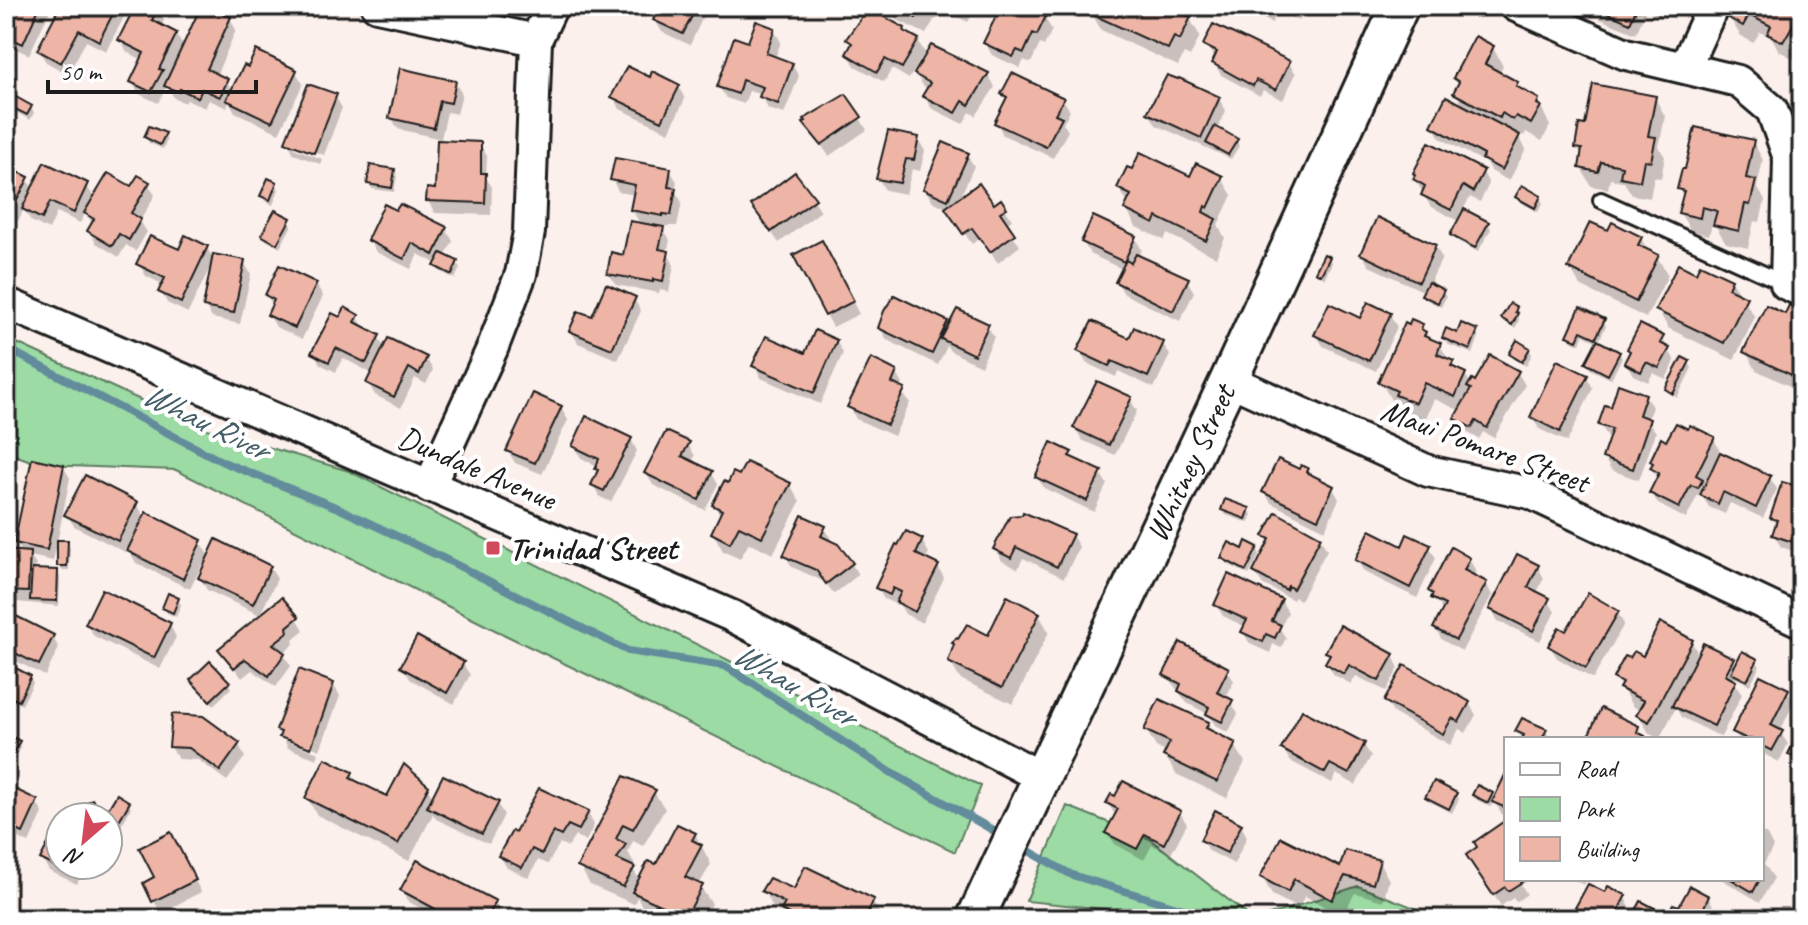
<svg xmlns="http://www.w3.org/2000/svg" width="1808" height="925" viewBox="0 0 1808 925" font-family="Caveat,sans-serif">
	<rect width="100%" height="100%" fill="#fcf0ed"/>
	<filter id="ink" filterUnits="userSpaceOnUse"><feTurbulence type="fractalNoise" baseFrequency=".0125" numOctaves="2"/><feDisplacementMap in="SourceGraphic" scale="16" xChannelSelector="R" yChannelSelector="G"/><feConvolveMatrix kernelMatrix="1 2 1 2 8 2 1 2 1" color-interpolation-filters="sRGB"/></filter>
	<g filter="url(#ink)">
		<g fill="#9cdba4" stroke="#5c7c60" stroke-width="2">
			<polygon points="6,338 197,426 349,471 981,786 955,852 501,633 176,470 42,465 6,452"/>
			<polygon points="1067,806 1150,839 1253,919 1124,919 1105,909 1026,901"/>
			<polygon points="1358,886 1433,915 1435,919 1257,919"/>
		</g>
		<g fill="#0003">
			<polygon points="6,6 52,6 29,55 6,44"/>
			<polygon points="62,6 130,6 106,51 86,41 68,74 46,62 39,50"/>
			<polygon points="137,6 158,6 165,18 161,27 176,34 184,48 230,18 236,30 216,76 226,81 233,91 296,72 303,84 279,133 235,112 229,101 227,108 209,100 205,108 187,100 185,103 174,98 167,86 158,103 139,94 132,82 143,60 127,52 120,40"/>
			<polygon points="662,6 708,6 690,45 662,32 655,20"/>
			<polygon points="888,6 976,6 968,22 951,14 934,20 926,34 897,20"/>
			<polygon points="1003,6 1021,6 1045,18 1052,30 1044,46 1040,44 1031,63 1024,60 1020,68 992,55 985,43"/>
			<polygon points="1094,6 1173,6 1180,14 1190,19 1200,36 1190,57 1184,54 1178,66 1101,30 1091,12"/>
			<polygon points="1248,6 1307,6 1299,21 1278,11 1272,23 1252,13"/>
			<polygon points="1594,6 1665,6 1660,17 1646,10 1636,34 1600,19"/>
			<polygon points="1735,6 1802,6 1802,44 1794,59 1779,51 1772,38 1760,32 1753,43 1740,35 1729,17"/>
			<polygon points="774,30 781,42 775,58 792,65 799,76 784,114 768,109 762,95 749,91 744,104 726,98 719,87 750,44"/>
			<polygon points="904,30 907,35 918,41 927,56 924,54 909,79 892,69 884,82 855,66 848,54 853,47 849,40"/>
			<polygon points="1205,45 1289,63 1296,74 1283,100 1263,90 1260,96 1221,75 1214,63 1216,59"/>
			<polygon points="932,48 988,75 995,87 976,116 970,112 963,124 931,108 924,96 929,89 923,86 916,74"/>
			<polygon points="1493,48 1503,66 1499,73 1517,83 1521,91 1538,100 1550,126 1542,141 1526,132 1524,136 1516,132 1526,149 1509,181 1491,171 1486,163 1440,138 1433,126 1464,108 1456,93 1459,85 1455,78"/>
			<polygon points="651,79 679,87 685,99 669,132 620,109 614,97"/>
			<polygon points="455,82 462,94 457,114 447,112 441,139 398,129 391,117"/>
			<polygon points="1004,94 1063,99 1070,111 1063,123 1068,131 1053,158 1003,135 997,123 1007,101"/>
			<polygon points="335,96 342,108 324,155 294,144 294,148 322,159 320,164 294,154 288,142"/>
			<polygon points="1655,98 1665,116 1659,147 1665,157 1661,178 1654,177 1650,198 1632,195 1624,182 1610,179 1608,189 1591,186 1581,168 1583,158 1577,147"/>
			<polygon points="1219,99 1226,111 1217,130 1236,140 1239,146 1231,159 1156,125 1149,113"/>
			<polygon points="13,107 31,107 34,113 30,120 16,112"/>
			<polygon points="860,118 867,130 829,156 806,124"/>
			<polygon points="164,135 167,140 163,149 149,143 146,137"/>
			<polygon points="918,139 925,151 920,171 912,169 906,194 885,190 878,178"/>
			<polygon points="1753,142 1763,160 1757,187 1765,200 1760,222 1754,221 1748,248 1726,243 1715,225 1712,224 1709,235 1691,231 1680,213 1684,198 1679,189 1687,172"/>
			<polygon points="480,144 487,156 486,178 492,187 491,215 435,213 428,201"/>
			<polygon points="967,155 974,166 959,200 994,207 1000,202 1012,220 1006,224 1020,246 998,263 980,238 972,244 947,208 932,201 925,189"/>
			<polygon points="6,168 27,179 33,189 86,185 95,199 148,184 155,195 140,221 147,232 136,251 126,245 119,257 96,243 89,231 93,225 86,212 80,223 57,212 49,230 31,221 24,209 18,221 6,215"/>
			<polygon points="670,170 677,182 675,191 682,202 677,226 662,226 670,240 667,252 674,265 669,292 660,290 659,293 616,285 609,274 625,257 641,225 632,210 635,195 619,192 612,180"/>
			<polygon points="394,171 397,176 394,192 372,189 369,183"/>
			<polygon points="1483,172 1489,184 1480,202 1470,197 1463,210 1488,223 1491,229 1478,252 1456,240 1453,235 1460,222 1430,206 1415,179"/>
			<polygon points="1221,177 1232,195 1218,225 1225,238 1216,257 1167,234 1164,240 1136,227 1126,209 1128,204 1119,188"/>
			<polygon points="276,184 279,189 273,205 265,201 262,196"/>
			<polygon points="1517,197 1540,198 1543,203 1538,212 1520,202"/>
			<polygon points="814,200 821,211 779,243 761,217"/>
			<polygon points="289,220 292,225 280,248 266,240 263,235"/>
			<polygon points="446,229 453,241 445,257 457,263 460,268 455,279 439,271 437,264 418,254 411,269 376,252 369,240"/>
			<polygon points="1609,233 1641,238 1649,253 1657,257 1668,275 1646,318 1580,286 1570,268"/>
			<polygon points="1135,238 1142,250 1138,257 1187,280 1194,292 1180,321 1124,294 1117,282 1124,270 1090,254 1083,242"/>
			<polygon points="1435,246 1442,258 1429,285 1443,292 1446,297 1441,307 1427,300 1425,292 1369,266 1362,254"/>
			<polygon points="207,248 214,260 244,262 251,274 240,324 212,318 205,306 212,263 188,313 167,303 161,291 164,285 146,276 139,264 180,252"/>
			<polygon points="828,254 859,314 833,327 826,315"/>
			<polygon points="1328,258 1332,263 1324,279 1318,272"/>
			<polygon points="1697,276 1731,281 1755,317 1734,360 1668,328 1658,310"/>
			<polygon points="316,284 323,296 302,339 276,327 269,315 273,306 267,295"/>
			<polygon points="634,299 641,311 618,360 578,343 571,331"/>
			<polygon points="1516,309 1519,320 1515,329 1503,318"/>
			<polygon points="1802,313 1802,392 1756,370 1746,352"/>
			<polygon points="1390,315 1397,327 1376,371 1323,346 1316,334"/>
			<polygon points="357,316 364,328 378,337 385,349 426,358 433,370 426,384 415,378 401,408 375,395 368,383 373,374 343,358 336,372 320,364 314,353 340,320"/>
			<polygon points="1603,320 1606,326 1598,343 1619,353 1622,358 1611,379 1590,369 1587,363 1598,342 1583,335 1580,344 1572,341 1569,336"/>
			<polygon points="946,322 949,327 987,326 994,337 981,366 950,351 947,346 938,365 887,340 880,328"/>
			<polygon points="1422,326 1430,341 1440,345 1450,362 1457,371 1465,374 1471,385 1518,373 1525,385 1494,438 1483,432 1479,439 1463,430 1457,418 1461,411 1434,399 1425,420 1408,413 1404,406 1391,400 1381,382"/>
			<polygon points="1476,332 1479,337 1473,354 1447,344 1444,338"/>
			<polygon points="1662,338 1675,361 1666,379 1653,373 1648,382 1633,375 1626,363"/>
			<polygon points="836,341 843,353 820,404 761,378 755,366 806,356"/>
			<polygon points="1130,341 1163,344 1170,355 1154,388 1118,371 1116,377 1086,363 1080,351"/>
			<polygon points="1529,349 1532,354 1526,366 1514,359 1511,354"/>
			<polygon points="1689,363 1692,368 1677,398 1667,389"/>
			<polygon points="896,372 903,384 900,389 910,403 894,436 856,419 850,407"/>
			<polygon points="1586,376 1593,388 1567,442 1539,429 1532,417"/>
			<polygon points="1645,395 1652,407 1647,420 1656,432 1639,480 1611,470 1604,458 1611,438 1607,436 1600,424 1612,409"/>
			<polygon points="1130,399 1137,411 1115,455 1082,440 1075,428"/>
			<polygon points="561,408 568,420 542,474 515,463 508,451"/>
			<polygon points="631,439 637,451 611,502 600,497 593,485 599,473 598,466 581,458 574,446"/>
			<polygon points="1714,439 1720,451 1719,454 1770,478 1777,489 1763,518 1730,503 1725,514 1709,507 1704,499 1698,495 1686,519 1658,504 1652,493 1658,479 1652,468 1652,461"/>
			<polygon points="688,444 695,456 691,463 711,472 718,484 705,510 653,485 646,473"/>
			<polygon points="1070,453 1075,461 1100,473 1107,484 1094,512 1044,488 1037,477"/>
			<polygon points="63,466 70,478 57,542 67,542 70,548 69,570 62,570 59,565 59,544 57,544 53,561 30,556 36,565 35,571 56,572 60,577 59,606 6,601 6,552 22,553 17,543"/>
			<polygon points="1306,470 1310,476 1332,487 1339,499 1325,530 1271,503 1264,492"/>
			<polygon points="1802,477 1802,554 1781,547 1774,535 1777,526 1772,518 1798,489"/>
			<polygon points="790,484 800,502 773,554 749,543 740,559 723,551 713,533 721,516 714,505"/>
			<polygon points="137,504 145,518 200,542 210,558 270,567 277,579 260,615 207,590 200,578 206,564 203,563 190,589 136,563 127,547 125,552 74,526 67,515"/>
			<polygon points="1223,510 1249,510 1252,515 1249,523 1226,515"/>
			<polygon points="824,528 831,539 830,542 852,564 858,575 834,594 825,582 792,567 785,555"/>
			<polygon points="1072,535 1079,547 1064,578 1023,558 1018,569 1002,561 995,549"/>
			<polygon points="1266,536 1320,538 1327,550 1300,600 1295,597 1293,600 1262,584 1254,570 1270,544"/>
			<polygon points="922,541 929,553 925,560 938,567 944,578 922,623 905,614 898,602 897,605 884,599 877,588"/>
			<polygon points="1429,547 1436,558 1417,598 1364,572 1357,560 1402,548"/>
			<polygon points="1257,549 1260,554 1249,575 1226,563 1223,558"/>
			<polygon points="1469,559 1476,571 1473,577 1486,583 1492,595 1462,651 1442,640 1435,628 1444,612 1430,591"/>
			<polygon points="1537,566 1544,578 1536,594 1548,600 1555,612 1540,641 1498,621 1491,609"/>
			<polygon points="178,600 181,605 176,617 167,613 164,607"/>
			<polygon points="1281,601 1288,612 1280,629 1286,638 1281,648 1273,644 1270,653 1250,644 1243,632 1246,627 1223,616 1216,605"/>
			<polygon points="1617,612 1624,624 1593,679 1557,658 1550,646 1567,634"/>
			<polygon points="6,613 52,636 59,648 45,676 14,660 10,667 30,677 33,683 22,705 6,698"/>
			<polygon points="1039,615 1049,632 1013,704 960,679 950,662 988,638"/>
			<polygon points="297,618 304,630 293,639 294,644 283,653 291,666 276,687 252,670 242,678 221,650"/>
			<polygon points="87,624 170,625 176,637 160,669 94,636"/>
			<polygon points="1691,641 1699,655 1732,660 1736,667 1756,661 1760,666 1750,685 1736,678 1734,681 1742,694 1721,737 1681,717 1676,708 1659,739 1649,733 1638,715 1641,711 1632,706 1616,678 1643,658"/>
			<polygon points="1328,652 1393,656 1399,668 1386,691 1356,676 1351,684 1334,675 1327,663 1331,657"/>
			<polygon points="463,664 470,675 454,704 410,679 403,667"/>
			<polygon points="1227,669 1234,681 1225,699 1231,702 1238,714 1228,733 1215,725 1208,714 1187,703 1166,675"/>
			<polygon points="192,681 228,683 231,688 214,705"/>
			<polygon points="333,684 340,696 320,750 284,736 284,740 279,730"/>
			<polygon points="1787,691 1794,702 1780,732 1788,744 1779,762 1762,753 1762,739 1739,739 1735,731"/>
			<polygon points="1386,701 1469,703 1476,715 1466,733 1459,729 1450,745 1393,713"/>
			<polygon points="1207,724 1213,734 1234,744 1245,762 1227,798 1176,774 1165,756 1167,753 1156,747 1146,730"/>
			<polygon points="1802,730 1802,768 1797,766 1790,754"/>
			<polygon points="1518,731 1546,731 1550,739 1522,739"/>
			<polygon points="6,736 18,743 21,748 10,769 6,767"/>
			<polygon points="284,740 319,753 317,759 288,748"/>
			<polygon points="239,745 245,757 227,781 198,760 178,759 171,747"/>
			<polygon points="1364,745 1371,756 1356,785 1336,774 1332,783 1290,761 1283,749"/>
			<polygon points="352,773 358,784 387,799 427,788 433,798 497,803 504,815 489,844 436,819 433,814 409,861 317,815 307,798"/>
			<polygon points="1506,778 1506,821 1494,801 1491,807 1477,800 1474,794 1491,795 1495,801"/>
			<polygon points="6,788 36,802 43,813 29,843 6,832"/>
			<polygon points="654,792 665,809 643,846 633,841 628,852 634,863 632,868 640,880 695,834 711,864 699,885 712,904 704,919 665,919 644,910 637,897 634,904 590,885 580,867"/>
			<polygon points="1456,794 1459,799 1452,813 1431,802 1428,796"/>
			<polygon points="128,803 131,808 121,826 111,819 108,814"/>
			<polygon points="1108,803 1180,813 1187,824 1171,854 1152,845 1144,860 1115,844 1108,833 1115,815"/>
			<polygon points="588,813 594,825 586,841 575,836 568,847 560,843 548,864 538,860 529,878 507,868 500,856"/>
			<polygon points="60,823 60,865 86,865 77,884 49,871 42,859"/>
			<polygon points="108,825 116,839 108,845"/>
			<polygon points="1241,825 1247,837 1234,864 1209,851 1202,840"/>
			<polygon points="1506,825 1506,879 1530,879 1521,885 1527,894 1516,902 1513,898 1501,906 1475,867"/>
			<polygon points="1762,832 1767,835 1773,847 1764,864 1774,878 1760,902 1721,879 1762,879"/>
			<polygon points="177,846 201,892 161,913 154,901 157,878"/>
			<polygon points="1379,862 1389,880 1383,901 1355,893 1342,916 1305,896 1298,908 1272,895 1262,877 1341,870"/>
			<polygon points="1572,879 1587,879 1584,885"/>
			<polygon points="402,890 495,902 501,914 499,919 441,919 409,902"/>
			<polygon points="764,891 872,901 883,919 789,919 786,915 774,909"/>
			<polygon points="1605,895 1625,897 1631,909 1626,919 1572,919"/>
			<polygon points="1708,897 1715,909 1712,914 1723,919 1675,919 1671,911"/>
			<polygon points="1660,913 1663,919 1635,919 1634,917"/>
		</g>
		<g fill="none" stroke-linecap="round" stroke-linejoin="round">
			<g stroke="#628b9c" stroke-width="8">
				<polyline points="6,348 223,462 338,508 443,558 628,651 725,666 892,773 1005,837"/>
				<polyline points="1020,846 1072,875 1190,911 1204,919"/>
			</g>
		</g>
		<g fill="#eeb5a7" stroke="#1c1c1c" stroke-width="2">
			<polygon points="6,6 40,6 23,44 6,36"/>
			<polygon points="60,6 117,6 99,41 79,30 61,63 37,50"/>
			<polygon points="135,6 159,6 152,20 177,33 159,69 163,70 151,92 130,82 144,53 118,40"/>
			<polygon points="201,6 207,6 231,17 207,69 228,79 220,97 202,89 198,98 180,89 179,92 164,86"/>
			<polygon points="660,6 697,6 683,34 653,20"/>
			<polygon points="892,6 922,6 916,18"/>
			<polygon points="1001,6 1026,6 1046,16 1037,35 1033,33 1024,53 1017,50 1013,57 983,43"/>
			<polygon points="1092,6 1177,6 1176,10 1191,17 1180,40 1174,37 1168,49 1089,13"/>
			<polygon points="1591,6 1637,6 1636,10 1630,23"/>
			<polygon points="1733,6 1802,6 1802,18 1798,26 1794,23 1783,42 1767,34 1771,26 1749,15 1743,26 1727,17"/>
			<polygon points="868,8 905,28 904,31 919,39 902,68 885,59 877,72 846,54 852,43 846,39"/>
			<polygon points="756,21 775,28 766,53 793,63 778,104 759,97 763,87 742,80 738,94 717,87 734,37 748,42"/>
			<polygon points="1213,24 1290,61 1276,90 1256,80 1253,86 1212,63 1217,52 1203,45"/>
			<polygon points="1475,36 1494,46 1485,64 1518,82 1516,86 1539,99 1537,104 1541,106 1531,124 1516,116 1513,120 1502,113 1500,118 1453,93 1459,82 1453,78"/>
			<polygon points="931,45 989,73 969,105 963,101 956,113 922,96 930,83 914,74"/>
			<polygon points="256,50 297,70 272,122 226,100 244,65 248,67"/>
			<polygon points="627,66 650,77 652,71 680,85 662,121 611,97"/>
			<polygon points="400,68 456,81 451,103 440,101 434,128 389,118"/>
			<polygon points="1012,73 1064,98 1055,114 1062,117 1046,147 994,123 1007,97 1001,94"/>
			<polygon points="1167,75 1178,79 1179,78 1220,97 1201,138 1147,113"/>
			<polygon points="308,84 337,94 314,153 285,142"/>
			<polygon points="1593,84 1656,96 1648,136 1656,137 1651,161 1644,160 1640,181 1620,177 1622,166 1601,162 1598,172 1579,168 1582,149 1575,148 1579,124 1585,125"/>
			<polygon points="846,94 862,117 821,145 803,123 806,121 804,119"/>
			<polygon points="1446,96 1520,135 1502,170 1482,159 1484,155 1431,126"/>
			<polygon points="16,97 32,106 27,115 11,107"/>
			<polygon points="149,126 166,133 160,145 144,137"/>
			<polygon points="1215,126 1238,139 1228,155 1206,143"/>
			<polygon points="1695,127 1754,140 1746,178 1756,180 1750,205 1745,204 1739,231 1713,225 1717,211 1702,207 1700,218 1678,213 1684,191 1677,189 1682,169 1685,169"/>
			<polygon points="888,131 919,137 914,160 906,159 900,183 876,179"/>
			<polygon points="437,140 481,142 481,173 486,173 485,203 426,201 427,188 435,189"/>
			<polygon points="943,142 969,153 948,200 923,189"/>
			<polygon points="1429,142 1484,170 1473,192 1463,186 1451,210 1421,195 1425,186 1413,179 1415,175 1413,173"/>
			<polygon points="1140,152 1190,176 1196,163 1223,176 1208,208 1205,206 1203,212 1216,219 1206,241 1157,217 1154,224 1124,209 1131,195 1117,188 1127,167 1132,169"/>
			<polygon points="615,158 671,168 668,187 676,188 671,215 663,214 663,216 630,210 635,185 610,180"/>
			<polygon points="44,162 88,183 74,213 50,202 42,219 22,209"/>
			<polygon points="370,165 395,169 392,188 367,184"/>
			<polygon points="6,166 29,177 12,210 6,208"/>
			<polygon points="795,172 816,199 771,232 751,205"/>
			<polygon points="108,173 131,186 138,175 150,182 131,213 141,219 129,240 119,234 112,246 87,231 94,219 84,213"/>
			<polygon points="268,178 277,182 270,200 260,196"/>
			<polygon points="979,183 994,204 1001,199 1007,208 1000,212 1015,234 990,252 972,228 963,234 945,208"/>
			<polygon points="1522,185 1541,196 1535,208 1515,197"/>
			<polygon points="384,204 396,210 400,204 447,227 434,255 412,243 404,259 367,240"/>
			<polygon points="1464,209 1489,222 1475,248 1450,235"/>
			<polygon points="275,210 291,218 277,244 261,235"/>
			<polygon points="1093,216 1136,236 1124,262 1081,242"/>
			<polygon points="1377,217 1436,245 1419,282 1360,254"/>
			<polygon points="630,221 664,227 659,249 669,251 663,281 653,279 653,282 607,274 611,252 623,255"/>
			<polygon points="1590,222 1608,230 1612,222 1642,237 1638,245 1659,255 1636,302 1568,268"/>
			<polygon points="185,235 208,246 181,303 158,292 165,278 136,264 150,236 179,249"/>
			<polygon points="822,240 854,301 825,316 793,255"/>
			<polygon points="441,253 458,261 452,275 434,266"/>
			<polygon points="213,254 245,260 234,313 203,307"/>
			<polygon points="1136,254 1189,278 1173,311 1115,282 1126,260 1131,263"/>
			<polygon points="1324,254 1330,257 1321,275 1315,272"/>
			<polygon points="1678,264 1696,273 1700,264 1732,279 1728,288 1747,297 1724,343 1655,310"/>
			<polygon points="279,265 317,283 295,328 267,315 274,300 265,295"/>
			<polygon points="1428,282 1444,290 1438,303 1421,295"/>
			<polygon points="606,284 636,297 612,349 569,331 578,311 592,316"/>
			<polygon points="894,295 948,321 932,354 878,328 884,311"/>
			<polygon points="1368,302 1391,313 1369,361 1314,335 1329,303 1360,318"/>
			<polygon points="1510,303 1517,307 1515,312 1518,313 1512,325 1501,318"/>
			<polygon points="1766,305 1785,314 1789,305 1802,311 1802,380 1743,352"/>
			<polygon points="345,307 359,315 355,322 380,335 366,363 336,348 329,362 311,353 332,313 340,317"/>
			<polygon points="1580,307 1605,319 1596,338 1581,331 1577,340 1567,336"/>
			<polygon points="957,309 989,324 974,355 941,339"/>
			<polygon points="1411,319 1423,324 1421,329 1426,332 1424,336 1441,343 1437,354 1454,361 1451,366 1466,373 1455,397 1424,383 1415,403 1395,395 1397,391 1378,382 1405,322 1409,324"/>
			<polygon points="1092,321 1129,338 1134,327 1164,342 1148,377 1112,361 1109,366 1077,351"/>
			<polygon points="1461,323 1478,330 1470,350 1442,338 1446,328 1457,333"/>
			<polygon points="1640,324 1664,336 1660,343 1670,348 1659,368 1646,362 1641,372 1624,363 1630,351 1627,349"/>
			<polygon points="815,330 837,340 814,393 752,366 766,336 805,353"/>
			<polygon points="388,338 427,357 419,374 409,368 394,397 366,383"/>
			<polygon points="1517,340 1530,348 1522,362 1509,354"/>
			<polygon points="1597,340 1620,352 1608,375 1585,363"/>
			<polygon points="1490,355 1519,371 1487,428 1476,421 1472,428 1454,418 1471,389 1467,387 1472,379 1475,381"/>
			<polygon points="1682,357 1690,361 1673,394 1665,389"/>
			<polygon points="871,358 897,371 892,383 905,389 887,425 847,407"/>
			<polygon points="1557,360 1588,375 1560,432 1530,417"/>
			<polygon points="1097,381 1132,397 1109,445 1073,428"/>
			<polygon points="1618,384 1646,394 1639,415 1650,419 1633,469 1602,458 1612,429 1598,425 1605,405 1611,407"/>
			<polygon points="533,393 562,406 535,463 506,451"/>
			<polygon points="586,416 632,438 604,491 591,485 598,470 595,469 599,459 572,446"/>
			<polygon points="1802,420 1802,447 1796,444 1798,440 1793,436"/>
			<polygon points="1676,423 1688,429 1690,425 1715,437 1696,475 1703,479 1698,488 1691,485 1679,508 1649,493 1659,473 1650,468 1653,463 1650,461 1661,438 1666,441"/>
			<polygon points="666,431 690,442 682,456 713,471 699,500 644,473"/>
			<polygon points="1051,442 1072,452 1069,456 1102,471 1087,501 1035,477"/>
			<polygon points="1720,452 1771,476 1756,508 1723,492 1718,504 1700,495"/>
			<polygon points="32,458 64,465 47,550 14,543"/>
			<polygon points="1278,459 1299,469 1301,465 1308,468 1306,472 1334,486 1318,519 1262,492"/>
			<polygon points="746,462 791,483 762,537 739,526 730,543 711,533 722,510 712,505 724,481 728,483 733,472 739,475"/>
			<polygon points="1802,470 1802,545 1772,535 1777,520 1770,518 1782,482 1797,486"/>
			<polygon points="85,475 138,502 118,541 64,515"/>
			<polygon points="1225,499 1250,508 1246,519 1221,510"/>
			<polygon points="146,512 202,540 183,579 127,551"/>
			<polygon points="1023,512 1073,534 1057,567 1016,547 1011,558 993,549 1010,516 1022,515"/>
			<polygon points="1276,512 1321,537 1293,589 1288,586 1286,590 1253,572 1270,539 1263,536"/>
			<polygon points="802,515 826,526 821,536 838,544 853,563 826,584 816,570 783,556"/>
			<polygon points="1370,530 1402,546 1407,534 1431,545 1410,588 1355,560"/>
			<polygon points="906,531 923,539 916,554 939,565 915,612 896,602 901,592 893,588 890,595 875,588 896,544 898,545"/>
			<polygon points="216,539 271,566 253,604 198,578"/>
			<polygon points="57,540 68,540 67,566 57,566"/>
			<polygon points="1246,541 1258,547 1246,571 1221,558 1229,542 1243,549"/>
			<polygon points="1451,547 1470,558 1464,570 1487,582 1456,640 1433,628 1445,605 1431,598 1433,594 1428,591"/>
			<polygon points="6,550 30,552 28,592 6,591"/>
			<polygon points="1517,554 1539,565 1528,587 1550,598 1533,631 1489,609"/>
			<polygon points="32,569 58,570 57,601 30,600"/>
			<polygon points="1228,574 1282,599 1272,621 1281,625 1275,638 1266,634 1263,642 1241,632 1247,620 1214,605"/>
			<polygon points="102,589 171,623 154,658 85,624"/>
			<polygon points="168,593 179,598 173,613 162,608"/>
			<polygon points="1588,593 1619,611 1586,668 1548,646 1559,627 1566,631"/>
			<polygon points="1007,596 1040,613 1002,688 948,662 954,644 952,643 956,638 958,639 967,624 988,635"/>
			<polygon points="282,597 299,617 287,627 288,632 273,644 285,653 269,676 245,659 234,668 218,649"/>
			<polygon points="6,611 54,635 39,665 7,649 6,651"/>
			<polygon points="1660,622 1693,640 1649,722 1636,715 1644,701 1619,688 1622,683 1613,678 1625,656 1630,658 1634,651 1643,656"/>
			<polygon points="1340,625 1394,654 1379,681 1349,665 1344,674 1325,663 1330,654 1325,652"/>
			<polygon points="417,636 464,662 447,693 400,667"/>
			<polygon points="1180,642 1229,668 1217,692 1233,700 1222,722 1206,714 1209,707 1178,691 1181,684 1163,675"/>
			<polygon points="1703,643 1734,658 1725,675 1736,681 1714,726 1672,706"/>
			<polygon points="1742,651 1758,659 1747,681 1731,673"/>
			<polygon points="210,661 230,682 210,701 190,680"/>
			<polygon points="8,664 31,676 19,701 6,695 6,669"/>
			<polygon points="1404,665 1470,702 1459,722 1452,718 1443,734 1384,701"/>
			<polygon points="299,669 334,683 311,748 279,737 281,732 276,730"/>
			<polygon points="1760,675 1789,689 1771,725 1783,731 1772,751 1762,746 1762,739 1747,739 1732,732"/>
			<polygon points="1159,699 1209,722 1206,728 1236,743 1217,782 1163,756 1170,742 1144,730"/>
			<polygon points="1601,708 1639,726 1637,732 1645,736 1643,739 1594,739 1588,736"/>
			<polygon points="1302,710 1365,743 1349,774 1330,764 1325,773 1281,749"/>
			<polygon points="172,714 203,716 240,743 220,771 189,748 169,747"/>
			<polygon points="1522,718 1547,729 1542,739 1522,739 1524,735 1515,731"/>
			<polygon points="1802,726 1802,761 1788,754"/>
			<polygon points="6,734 20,741 7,765 6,765"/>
			<polygon points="325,758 353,772 350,778 387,796 404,764 429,786 398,844 305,798"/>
			<polygon points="1506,773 1506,808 1492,802"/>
			<polygon points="443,775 499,802 482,834 427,807"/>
			<polygon points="624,776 656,790 633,829 623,824 616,839 626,844 617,859 635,867 623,887 577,867"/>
			<polygon points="1123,781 1181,811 1164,844 1145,834 1137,849 1105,833 1118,809 1106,803 1111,794 1115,796"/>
			<polygon points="1434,781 1457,793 1449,809 1425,797"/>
			<polygon points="6,785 38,800 23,833 6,825"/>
			<polygon points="1477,785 1493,793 1488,803 1472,795"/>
			<polygon points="539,788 589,811 579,830 568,825 561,836 553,832 542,854 532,849 522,868 498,856 512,831 515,832"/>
			<polygon points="117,794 130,802 118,822 105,814"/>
			<polygon points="92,799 105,817 65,817"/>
			<polygon points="1215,810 1242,824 1227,853 1200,840"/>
			<polygon points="1506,820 1506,879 1520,879 1522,882 1508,891 1505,887 1493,895 1466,855 1477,847 1474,842"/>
			<polygon points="60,821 60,865 75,865 71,874 40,859"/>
			<polygon points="677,824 696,833 692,840 702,845 685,877 703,885 686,917 632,892 648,861 656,864"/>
			<polygon points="171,832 196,880 152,902 143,883 154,877 139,848"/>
			<polygon points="1281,837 1340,867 1345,850 1380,860 1373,884 1345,876 1332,900 1294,879 1288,892 1260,877"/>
			<polygon points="417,860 496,901 487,919 454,919 400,890"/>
			<polygon points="805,866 874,899 865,919 799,919 781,910 785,903 761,891 769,878 794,889"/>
			<polygon points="1731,879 1760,879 1753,892"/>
			<polygon points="1588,884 1605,892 1608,886 1626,895 1614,919 1569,919"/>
			<polygon points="1690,886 1709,896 1704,907 1727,919 1672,919 1675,915 1669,911 1673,904 1679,906"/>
			<polygon points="1641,901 1662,912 1658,919 1632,917"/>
			<polygon points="266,915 266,919 235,919 235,918"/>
		</g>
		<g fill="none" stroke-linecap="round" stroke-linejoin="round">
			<g stroke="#1c1c1c" stroke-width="20">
				<polyline id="service" points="1601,200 1786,284"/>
			</g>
			<g stroke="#1c1c1c" stroke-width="36">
				<g id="minor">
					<polyline points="377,6 536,40"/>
					<polyline points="1516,6 1626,54 1738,81 1772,110 1789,158 1786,284 1802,291"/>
					<polyline points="1685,67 1713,6"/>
					<polyline points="6,303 732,616 1041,777"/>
					<polyline points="1229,380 1428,471 1530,493 1802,622"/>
					<polyline points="429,487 492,349 521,274 529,232 536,40 552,6"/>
				</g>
			</g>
			<g stroke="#1c1c1c" stroke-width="42">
				<g id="tertiary">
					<path id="s1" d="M975,919L1229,380L1400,6"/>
				</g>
			</g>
			<use href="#service" stroke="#fff" stroke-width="14"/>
			<use href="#minor" stroke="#fff" stroke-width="30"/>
			<use href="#tertiary" stroke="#fff" stroke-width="36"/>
		</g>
	</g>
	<rect fill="#d1495b" stroke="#fff" stroke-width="3" x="485" y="540" width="16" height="16" rx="4"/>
	<g text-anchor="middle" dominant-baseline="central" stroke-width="8" stroke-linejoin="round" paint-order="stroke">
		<g font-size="32" fill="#1c1c1c" stroke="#fff">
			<text transform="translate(1485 446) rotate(20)">Maui Pomare Street</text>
			<text stroke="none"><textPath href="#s1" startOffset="504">Whitney Street</textPath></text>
			<text transform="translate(477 468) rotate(23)">Dundale Avenue</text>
		</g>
		<g font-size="32" font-weight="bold" fill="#1c1c1c" stroke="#fff" text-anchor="start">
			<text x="509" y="548">Trinidad Street</text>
		</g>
		<g font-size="34" font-style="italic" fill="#455d67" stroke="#fff">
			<text transform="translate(206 421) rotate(26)">Whau River</text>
			<text transform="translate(795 684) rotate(30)">Whau River</text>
		</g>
	</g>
	<rect width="1808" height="925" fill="none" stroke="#fff" stroke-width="32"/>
	<rect x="16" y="16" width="1776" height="893" fill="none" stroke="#1c1c1c" stroke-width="3" filter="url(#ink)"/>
	<rect x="1504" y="737" width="260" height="144" fill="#ffffff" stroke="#a4a4a4" stroke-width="2"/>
	<rect x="1520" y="763" width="40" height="12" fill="#ffffff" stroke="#a4a4a4" stroke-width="2"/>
	<text x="1576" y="777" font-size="24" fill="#1c1c1c">Road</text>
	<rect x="1520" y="797" width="40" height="24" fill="#9cdba4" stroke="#a4a4a4" stroke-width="2"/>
	<text x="1576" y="817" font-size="24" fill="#1c1c1c">Park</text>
	<rect x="1520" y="837" width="40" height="24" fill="#eeb5a7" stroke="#a4a4a4" stroke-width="2"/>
	<text x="1576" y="857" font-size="24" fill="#1c1c1c">Building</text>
	<g transform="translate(84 841) rotate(208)"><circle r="38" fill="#ffffff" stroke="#a4a4a4" stroke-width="2"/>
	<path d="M0-6L14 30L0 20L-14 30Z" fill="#d1495b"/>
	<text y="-12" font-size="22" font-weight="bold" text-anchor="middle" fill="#1c1c1c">N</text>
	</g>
	<path d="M48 80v12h208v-12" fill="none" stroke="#1c1c1c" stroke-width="4"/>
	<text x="60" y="80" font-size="24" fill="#1c1c1c" stroke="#ffffff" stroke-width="6" paint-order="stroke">50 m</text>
</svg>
